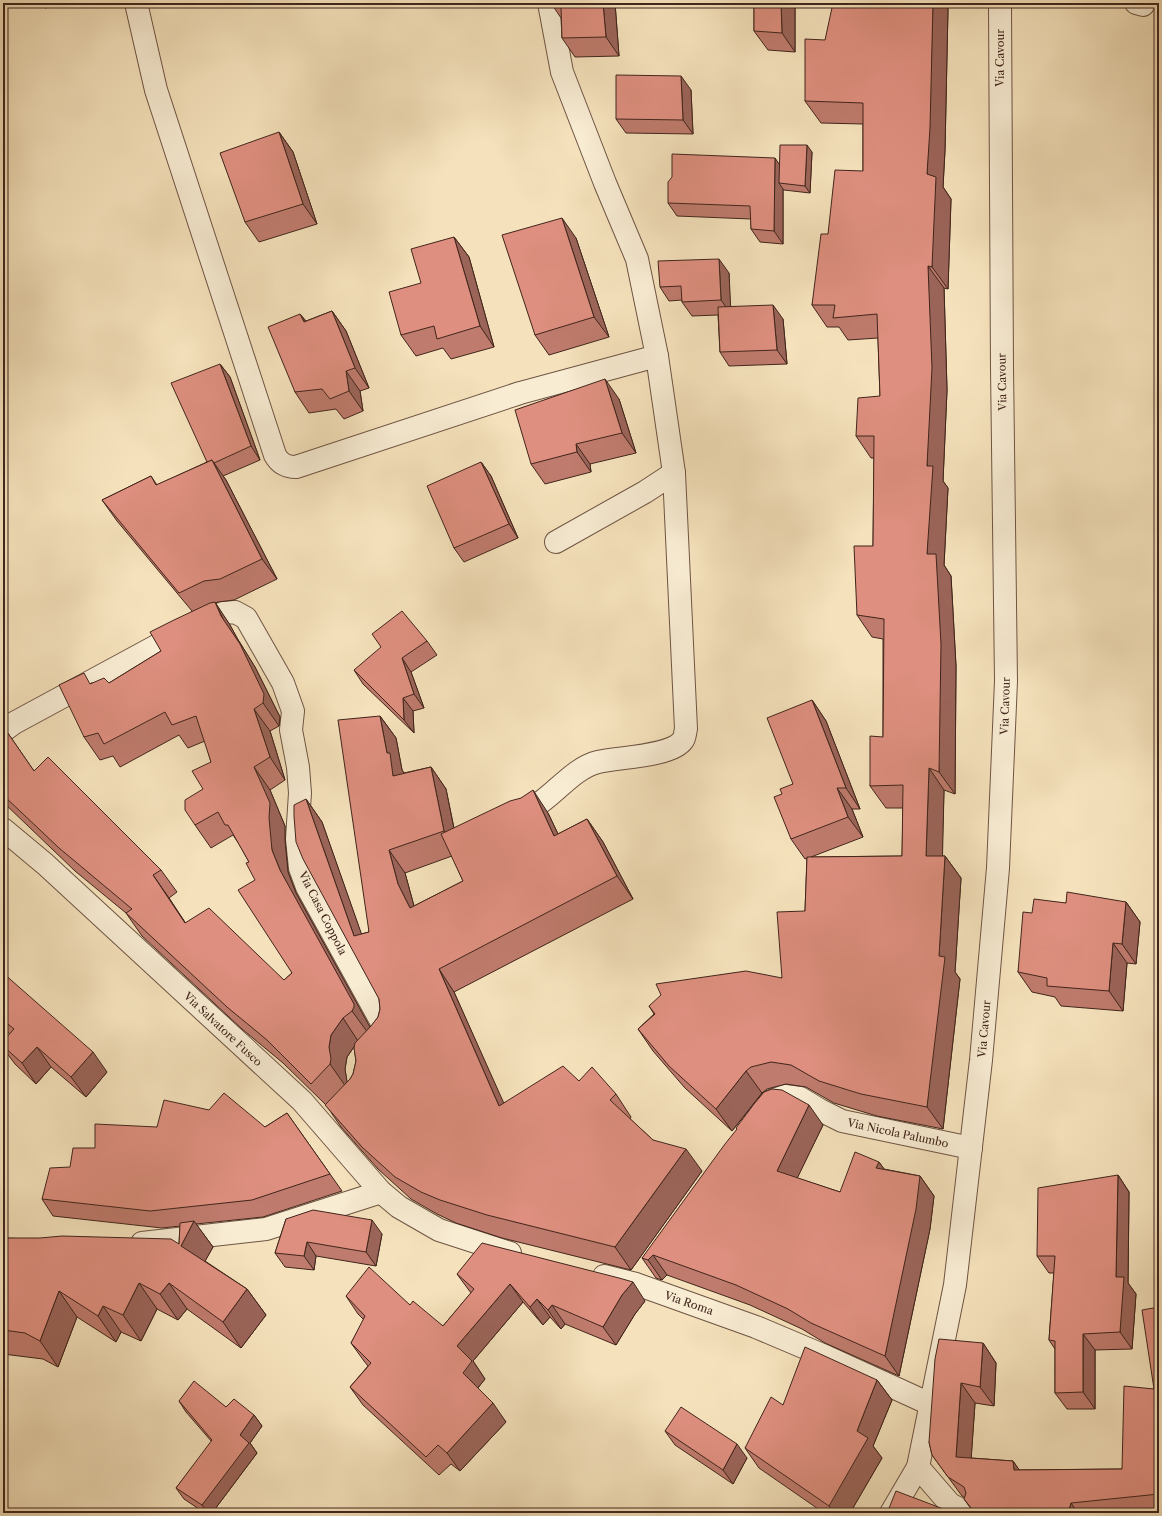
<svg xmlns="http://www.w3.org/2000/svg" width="1162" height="1516" viewBox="0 0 1162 1516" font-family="'Libre Caslon Text',serif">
	<rect width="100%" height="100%" fill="#f5e2bc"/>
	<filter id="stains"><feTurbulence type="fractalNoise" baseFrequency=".005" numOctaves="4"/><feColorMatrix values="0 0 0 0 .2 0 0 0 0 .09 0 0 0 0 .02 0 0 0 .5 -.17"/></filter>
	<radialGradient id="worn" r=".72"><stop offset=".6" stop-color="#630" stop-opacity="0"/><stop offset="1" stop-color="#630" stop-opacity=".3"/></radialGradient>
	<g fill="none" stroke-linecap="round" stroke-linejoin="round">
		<g stroke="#6e5443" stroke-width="24">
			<g id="minor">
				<path d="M136,3L156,90L275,455C280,464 286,467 296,467L520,393L657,356"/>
				<polyline points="1136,3 1143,5"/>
				<polyline points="556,542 645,492 674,473"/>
				<polyline points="3,731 14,723 184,631 223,613 235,612 246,618 283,683 293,711 291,730 298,767 300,793 297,839 300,868 307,887 382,1023 383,1033 376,1043"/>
				<path d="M514,813C519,812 526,812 531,809C554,796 573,768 598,762C618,757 671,757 683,740C685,738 685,732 686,729L674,473L657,356L637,259L605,183L562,72L549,3"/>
				<polyline points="3,829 45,864 302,1101 381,1192 399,1207 439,1230 510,1253"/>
				<polyline points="768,1105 771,1101 785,1096 800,1098 820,1110 842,1121 971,1148"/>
				<polyline points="142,1243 266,1229 381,1192"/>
				<polyline points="604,1276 636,1284 756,1327 827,1357 930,1404"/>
				<polyline points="918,1467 950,1504 967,1513"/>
				<polyline points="891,1513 918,1467 955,1285 981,1060 998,868 1006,681 1002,367 1000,3"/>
			</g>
		</g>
		<use href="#minor" stroke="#f8ecd3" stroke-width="22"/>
	</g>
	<g fill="#bf7b6d" stroke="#41251b" fill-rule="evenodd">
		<polygon points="42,3 70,3 45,8"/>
		<polygon points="615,3 619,56 575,57 562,38 561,18 553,6"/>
		<polygon points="754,3 795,3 795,52 768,50 754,31"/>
		<polygon points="948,8 945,150 943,187 951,199 948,289 944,288 947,390 943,481 948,488 944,565 951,576 956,666 955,794 944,790 942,856 945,856 961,878 955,972 960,979 943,1129 877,1116 834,1103 806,1087 786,1084 767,1089 762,1093 732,1131 685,1088 653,1051 638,1029 654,1014 649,1006 782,978 805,911 807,858 805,859 791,839 782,794 793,784 812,700 826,721 860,809 852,809 863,837 811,857 902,856 903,808 886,808 870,786 883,737 883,639 872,637 857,615 873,546 874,458 871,458 856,436 880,396 878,338 848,340 839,327 827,327 812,305 828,234 863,171 863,124 821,123 805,101 825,40"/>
		<polygon points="691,90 693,134 626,133 616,119"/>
		<polygon points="279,132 293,152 317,224 259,242 245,222"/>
		<polygon points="812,152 810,193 784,190 783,189 783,244 760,242 751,229 751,219 677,216 668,203 780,165"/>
		<polygon points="454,237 469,257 494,347 451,359 443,348 416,356 401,335 421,283"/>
		<polygon points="576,238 609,337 549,355 535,335"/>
		<polygon points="729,273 730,306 783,319 787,364 729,366 720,352 718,315 692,316 682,302 682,300 669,301 660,287"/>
		<polygon points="332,311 346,331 369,388 360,391 363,411 344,419 336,409 309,413 295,392 300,314 306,321"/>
		<path d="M220,364L230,377L260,460L223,476L226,480L277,579L234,600L218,602L215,603L230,625L237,638L255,667L280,717L279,726L270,731L285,780L270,790L285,826V840L288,872L296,893L370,1028L378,1017L380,1009L379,999L306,799L322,822L361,934L369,932L380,716L396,738L402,770L404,773L431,767L446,789L454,828L548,813L558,834L587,819L603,842L633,899L454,992L503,1103L579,1081L616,1094L631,1117L630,1119L653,1140L702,1171L631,1270L502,1238L456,1223L437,1214L411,1199L378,1169L341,1127L326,1105L283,1063L242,1029L142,936L126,913L75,871L3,802V726L34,771L161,870L177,892L169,898L185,923L284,980L292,973L249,862L239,844L233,835L211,848L195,825L203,789L211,762L205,741L188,748L179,735L120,767L113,756L100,760L84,737L91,683H109L161,651L192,611L117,521L102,500L151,476L157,485L207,462ZM452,856L463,881L414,906L405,873ZM354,1047L356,1061L353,1074L350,1079L347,1083L345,1069L347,1057Z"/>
		<polygon points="619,399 636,453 590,464 591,472 545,484 531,464"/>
		<polygon points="481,462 491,476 518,538 464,562 454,548"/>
		<polygon points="427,641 437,655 411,672 424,708 413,711 414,733 363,684 354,670"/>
		<polygon points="1126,902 1140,922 1136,964 1127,963 1123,1011 1061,1006 1055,997 1032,992 1018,972 1032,913 1066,903"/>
		<polygon points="3,973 107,1072 86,1097 51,1067 36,1084 15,1064 3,1048 3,1041 10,1034 3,1028"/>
		<polygon points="287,1113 342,1191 263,1217 196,1224 213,1247 205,1261 247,1289 266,1315 241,1348 187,1309 178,1320 157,1309 141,1341 121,1332 116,1342 77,1317 58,1367 43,1359 3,1354 3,1238 179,1244 180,1226 162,1228 53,1216 42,1199 95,1148 157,1127 265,1127"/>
		<polygon points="823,1125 797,1178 840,1192 879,1162 884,1169 920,1176 934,1196 930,1229 899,1376 825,1343 802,1329 750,1305 667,1275 662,1280 656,1278 642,1258"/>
		<polygon points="1118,1175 1129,1192 1128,1283 1136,1294 1132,1349 1095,1350 1095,1409 1067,1409 1055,1393 1055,1349 1049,1340 1054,1273 1049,1273 1037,1256"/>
		<polygon points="286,1219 382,1234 376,1266 316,1256 314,1270 285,1267 275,1253"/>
		<polygon points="457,1274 645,1301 635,1314 616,1345 565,1324 561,1329 550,1317 543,1325 523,1302 473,1361 485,1379 478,1388 506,1422 460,1471 451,1464 439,1475 363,1405 350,1387 368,1366 364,1361 351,1343 364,1320 358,1314 346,1296 410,1305 443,1326 471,1293"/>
		<polygon points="1159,1307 1159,1513 974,1513 964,1499 965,1498 962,1496 932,1455 929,1442 983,1343 996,1363 994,1406 975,1403 971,1458 1013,1461 1019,1470 1122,1469 1154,1389"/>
		<polygon points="877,1380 892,1400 873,1446 882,1458 850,1513 824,1513 759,1468 745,1448 783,1405"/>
		<polygon points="179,1401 226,1407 254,1415 262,1426 250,1443 257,1453 212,1513 205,1513 184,1499 176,1488 212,1442 186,1412"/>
		<polygon points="665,1431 747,1458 733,1484 675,1445"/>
	</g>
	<g fill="#9b6459" stroke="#41251b">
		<polygon points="603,3 615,3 619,56 606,37"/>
		<polygon points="781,3 795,3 795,52 782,33"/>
		<polygon points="933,3 945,3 948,8 945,150 943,187 951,199 948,289 932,267 927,174"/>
		<polygon points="681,76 691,90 693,134 683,120"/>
		<polygon points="279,132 293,152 317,224 303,204"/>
		<polygon points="807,145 812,152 810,193 805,186"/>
		<polygon points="775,158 784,171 779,183 783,189 783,244 774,231"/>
		<polygon points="562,218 576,238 609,337 594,317"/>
		<polygon points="454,237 469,257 494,347 480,326"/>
		<polygon points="719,259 729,273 731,314 721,300"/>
		<polygon points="928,266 944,288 947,390 943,481 948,488 944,565 951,576 956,666 955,794 939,772 927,554"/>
		<polygon points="773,305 783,319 787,364 777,350"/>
		<polygon points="332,311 346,331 369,388 355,368"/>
		<polygon points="300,314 315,334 304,322"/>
		<polygon points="220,364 230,377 260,460 251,446"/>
		<polygon points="346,371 360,391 363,411 349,391"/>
		<polygon points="605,379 619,399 636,453 622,433"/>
		<polygon points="576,444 590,464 591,472 577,452"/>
		<polygon points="212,460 226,480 277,579 262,559"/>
		<polygon points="481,462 491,476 518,538 509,524"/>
		<polygon points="215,602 230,625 237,638 255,667 280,717 279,726 263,703"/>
		<polygon points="402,658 411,672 424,708 414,694"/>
		<polygon points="403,698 413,711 414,733 404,720"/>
		<polygon points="812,700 826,721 860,809 846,788"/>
		<polygon points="254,709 270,731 285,780 270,757"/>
		<polygon points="380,716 396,738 402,770 406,776 393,776 387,753"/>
		<polygon points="254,767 270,790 285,826 285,840 288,872 296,893 370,1027 370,1030 368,1033 352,1011 280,870 272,850"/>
		<polygon points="431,767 446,789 459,854 444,831"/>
		<polygon points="929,768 944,790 942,878 926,856"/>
		<polygon points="837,788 852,809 863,837 848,817"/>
		<polygon points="533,790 548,813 570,859 554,836"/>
		<polygon points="306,799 322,822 370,958 354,936"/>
		<polygon points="587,819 603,842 633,899 617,876"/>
		<polygon points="389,850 405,873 414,906 410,908 398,884"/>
		<polygon points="945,856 961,878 955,972 960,979 943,1129 927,1107 939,956"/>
		<polygon points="153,875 169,898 201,946 185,923"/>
		<polygon points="1126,902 1140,922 1136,964 1122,944"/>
		<polygon points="1113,943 1127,963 1123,1011 1109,991"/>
		<polygon points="439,969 454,992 515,1128 499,1106"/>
		<polygon points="343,1018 358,1041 347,1057 345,1069 347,1081 346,1087 330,1064 329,1047 331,1035"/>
		<polygon points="37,1047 51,1067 36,1084 22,1063"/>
		<polygon points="93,1052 107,1072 86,1097 71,1077"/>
		<polygon points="746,1071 762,1093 732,1131 716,1109"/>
		<polygon points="809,1105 823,1125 791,1191 777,1171"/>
		<polygon points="686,1149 702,1171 631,1270 615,1247"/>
		<polygon points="879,1162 893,1182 876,1168"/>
		<polygon points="1118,1175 1129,1192 1128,1283 1136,1294 1132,1349 1120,1332 1116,1277"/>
		<polygon points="920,1176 934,1196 930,1229 899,1376 885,1356"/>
		<polygon points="372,1220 382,1234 376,1266 366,1252"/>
		<polygon points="194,1221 213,1247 199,1272 181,1246"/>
		<polygon points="307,1242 316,1256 314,1270 304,1256"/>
		<polygon points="653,1255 667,1275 662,1280 648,1260"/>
		<polygon points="633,1282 645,1301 635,1314 616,1345 603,1327 622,1295"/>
		<polygon points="139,1283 157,1309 141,1341 123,1315"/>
		<polygon points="169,1283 187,1309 178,1320 160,1294"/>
		<polygon points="510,1284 523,1302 473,1361 485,1379 475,1391 463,1373 457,1346"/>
		<polygon points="247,1289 266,1315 241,1348 223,1322"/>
		<polygon points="59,1291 77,1317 58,1367 40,1341"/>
		<polygon points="537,1299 550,1317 543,1325 530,1307"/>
		<polygon points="552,1305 565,1324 561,1329 548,1310"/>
		<polygon points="103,1306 121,1332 116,1342 98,1316"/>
		<polygon points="1083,1334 1095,1350 1095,1409 1083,1392"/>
		<polygon points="983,1343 996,1363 994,1406 980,1387"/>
		<polygon points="877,1380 892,1400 873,1446 882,1458 850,1513 834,1513 829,1506 857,1431"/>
		<polygon points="961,1383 975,1403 970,1476 956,1457"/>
		<polygon points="493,1403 506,1422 460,1471 447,1453"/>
		<polygon points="254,1415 262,1426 250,1443 257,1453 212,1513 208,1513 202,1505 240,1435"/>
		<polygon points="737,1444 747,1458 733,1484 723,1470"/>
		<polygon points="1013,1461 1027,1481 1014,1470"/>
		<polygon points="1071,1503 1078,1513 1068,1513"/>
	</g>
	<g fill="#de8f7f" stroke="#41251b">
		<polygon points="552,3 603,3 606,37 562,38 561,7 553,6"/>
		<polygon points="754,3 781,3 782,33 754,31"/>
		<polygon points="833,3 933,3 930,128 927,174 936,177 932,267 928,266 932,368 927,466 933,466 927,554 936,554 941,644 939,772 929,768 926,856 945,856 939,956 945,957 927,1107 861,1094 819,1081 791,1065 771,1062 751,1067 746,1071 716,1109 669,1066 638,1029 655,1014 649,1006 661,995 656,984 746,971 782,978 777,912 805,911 807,857 902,856 903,785 870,786 870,736 883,737 884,619 857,615 854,546 873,546 874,436 856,436 858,398 880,396 877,314 833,318 835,305 812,305 821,234 828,234 835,170 863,171 863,103 805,101 805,39 825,40"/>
		<polygon points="616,75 681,76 683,120 616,119"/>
		<polygon points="279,132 303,204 245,222 220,153"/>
		<polygon points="780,145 807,145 805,186 779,183"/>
		<polygon points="672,154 775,158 774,231 751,229 750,206 668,203 668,182 672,177"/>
		<polygon points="562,218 594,317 535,335 502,235"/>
		<polygon points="454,237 480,326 437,339 434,326 401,335 389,292 421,283 411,249"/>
		<polygon points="719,259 721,300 682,302 681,286 660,287 658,261"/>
		<polygon points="773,305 777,350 720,352 718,307"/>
		<polygon points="332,311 355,368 346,371 349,391 330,399 322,389 295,392 268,327 300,314 304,322"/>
		<polygon points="220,364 251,446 214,463 212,460 207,462 171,383"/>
		<polygon points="605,379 622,433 576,444 577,452 531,464 515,410"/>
		<polygon points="212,460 262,559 220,579 204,581 179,593 102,500 151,476 156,485"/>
		<polygon points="481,462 509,524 454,548 427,486"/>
		<polygon points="215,602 221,616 240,644 264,694 263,703 254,709 270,757 254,767 270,803 269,818 272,850 280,870 354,1004 354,1007 352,1011 343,1018 331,1035 329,1047 331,1059 330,1064 311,1084 267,1040 227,1007 126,913 132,909 59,848 3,795 3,726 34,771 48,757 161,870 153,875 185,923 209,908 284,980 292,973 238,890 255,880 246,863 249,862 228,825 225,825 218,812 195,825 185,810 185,800 203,789 192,771 211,762 196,716 172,725 165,712 104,744 98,733 84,737 59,685 84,673 90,684 104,678 109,683 161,651 150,632 174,620 210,603"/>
		<polygon points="402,611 427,641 402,658 414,694 403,698 404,720 354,670 381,647 372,634"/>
		<polygon points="812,700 846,788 837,788 848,817 791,839 774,797 782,794 780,789 793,784 767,718"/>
		<polygon points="380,716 387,753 390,753 393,776 431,767 444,831 389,850 398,884 410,908 463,881 441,834 510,801 521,798 533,790 554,836 587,819 617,876 439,969 499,1106 563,1066 579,1081 592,1067 616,1094 610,1100 653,1140 686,1149 615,1247 487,1215 440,1200 421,1192 395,1177 362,1147 325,1105 350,1079 353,1074 356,1061 354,1048 355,1043 371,1026 378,1017 380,1009 379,999 303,859 296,842 294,816 294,805 306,799 354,936 369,932 338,720"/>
		<polygon points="1067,892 1126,902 1122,944 1113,943 1109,991 1047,986 1047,978 1018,972 1023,912 1032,913 1034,899 1066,903"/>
		<polygon points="3,973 93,1052 71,1077 37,1047 22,1063 3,1046 3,1041 14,1029 3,1020"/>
		<polygon points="772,1089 782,1090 809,1105 777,1171 840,1192 855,1152 879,1162 876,1168 920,1176 916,1209 885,1356 811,1323 788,1309 736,1285 653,1255 648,1260 642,1258 725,1144 737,1129 736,1128 754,1104 764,1092"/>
		<polygon points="224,1093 265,1127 287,1113 330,1174 252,1200 150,1211 42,1199 50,1168 70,1167 73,1148 95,1148 95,1124 157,1127 164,1100 209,1110"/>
		<polygon points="1118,1175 1116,1277 1124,1277 1120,1332 1083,1334 1083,1392 1055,1393 1055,1341 1049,1340 1055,1256 1037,1256 1038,1188"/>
		<polygon points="313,1210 372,1220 366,1252 307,1242 304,1256 275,1253 286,1219"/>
		<polygon points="194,1221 181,1246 247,1289 223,1322 169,1283 160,1294 139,1283 123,1315 103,1306 98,1316 59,1291 40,1341 25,1333 3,1330 3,1238 40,1238 62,1236 171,1239 179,1244 180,1223"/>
		<polygon points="482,1243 619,1278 633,1282 622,1295 603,1327 552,1305 548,1310 537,1299 530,1307 510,1284 457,1346 472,1361 463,1373 493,1403 447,1453 438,1445 426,1457 350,1387 371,1363 351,1343 365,1316 346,1296 369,1267 410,1305 413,1301 443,1326 474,1289 457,1274"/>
		<polygon points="1159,1307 1159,1494 1071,1503 1068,1513 975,1513 964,1499 966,1493 964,1487 948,1477 932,1455 929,1442 935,1359 939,1339 983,1343 980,1387 961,1383 956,1457 1013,1461 1014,1470 1122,1469 1124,1386 1154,1389 1142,1310"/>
		<polygon points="805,1347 877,1380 857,1431 868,1438 829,1506 745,1448 771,1397 783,1405"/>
		<polygon points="194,1381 226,1407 234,1399 254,1415 240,1435 249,1443 202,1505 176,1488 212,1440 179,1401"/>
		<polygon points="681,1407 737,1444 723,1470 665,1431"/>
		<polygon points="896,1491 954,1513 887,1513"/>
	</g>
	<g text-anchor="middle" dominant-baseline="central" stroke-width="3" stroke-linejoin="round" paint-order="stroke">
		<g font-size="11" fill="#41251b" stroke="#f8ecd3">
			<text transform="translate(1000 58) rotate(-90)">Via Cavour</text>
			<text transform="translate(1002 382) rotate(-91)">Via Cavour</text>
			<text transform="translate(1005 706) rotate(-88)">Via Cavour</text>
			<text transform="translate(323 913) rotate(63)">Via Casa Coppola</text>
			<text transform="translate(223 1029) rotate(43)">Via Salvatore Fusco</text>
			<text transform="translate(984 1029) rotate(-85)">Via Cavour</text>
			<text transform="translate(898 1133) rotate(12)">Via Nicola Palumbo</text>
			<text transform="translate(689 1303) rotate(19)">Via Roma</text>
		</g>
	</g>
	<rect width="1162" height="1516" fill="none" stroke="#f5e2bc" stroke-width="16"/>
	<rect x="4" y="4" width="1154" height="1508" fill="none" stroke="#41251b" stroke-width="2"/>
	<rect x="8" y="8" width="1146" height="1500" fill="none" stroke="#41251b"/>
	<rect width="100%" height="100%" filter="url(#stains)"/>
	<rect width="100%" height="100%" fill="url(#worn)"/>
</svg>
